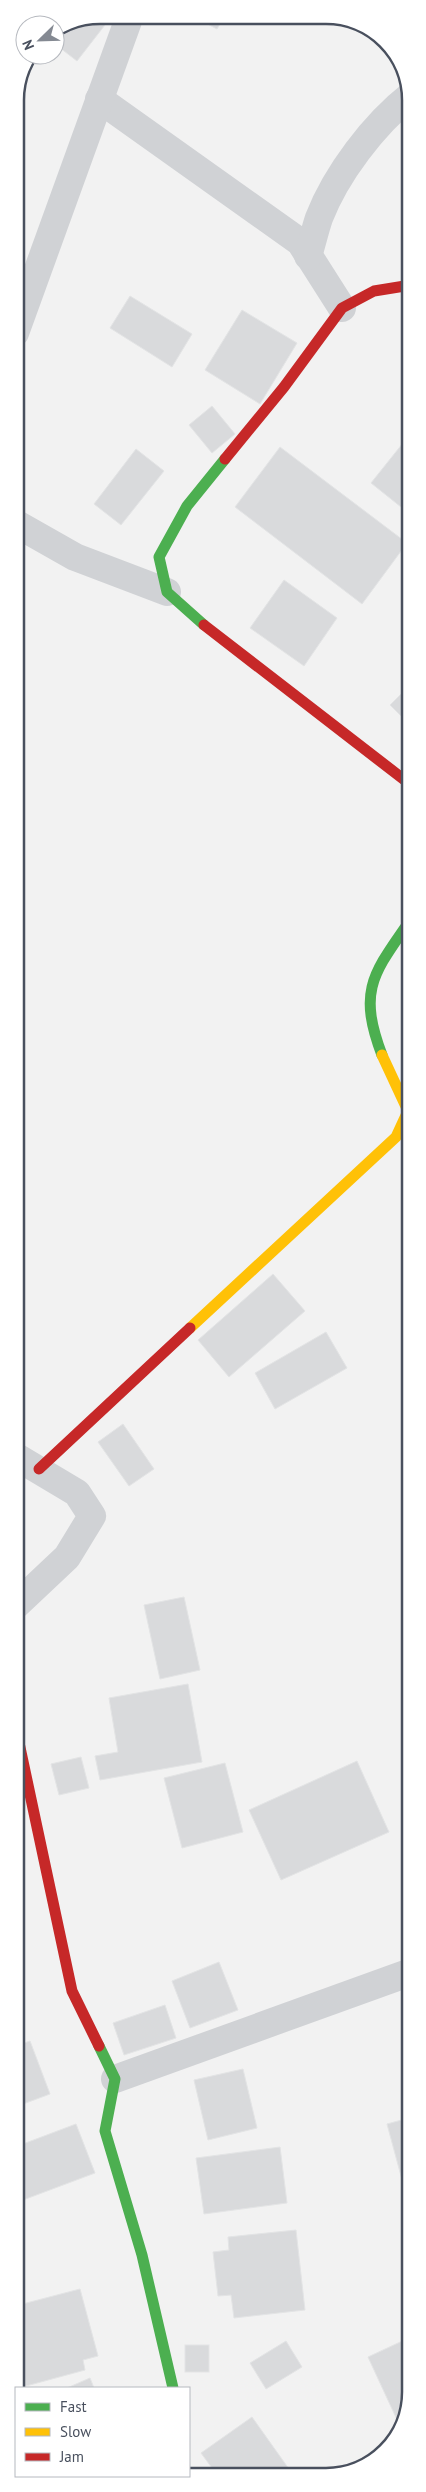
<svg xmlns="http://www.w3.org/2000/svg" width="426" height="2492" viewBox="0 0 426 2492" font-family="'PT Sans',sans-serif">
	<rect width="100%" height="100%" fill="#f2f2f2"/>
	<g fill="#d9dadc" stroke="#e3e4e5">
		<polygon points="223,19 217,29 200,20"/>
		<polygon points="67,21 108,21 77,61 55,44 55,30"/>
		<polygon points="130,296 192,334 172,367 110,328"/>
		<polygon points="242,310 297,343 260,404 205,370"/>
		<polygon points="212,406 235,434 212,453 189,425"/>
		<polygon points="411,433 411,515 371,483"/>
		<polygon points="280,447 407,543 362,604 235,507"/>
		<polygon points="136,449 164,471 121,525 94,504"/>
		<polygon points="284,580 337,618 304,666 250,628"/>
		<polygon points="411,684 411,726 390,705"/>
		<polygon points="273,1274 305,1311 229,1377 198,1340"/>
		<polygon points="326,1332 347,1368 275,1409 255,1373"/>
		<polygon points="123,1424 154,1469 129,1486 98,1442"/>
		<polygon points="184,1597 200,1670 160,1679 144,1605"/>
		<polygon points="188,1684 202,1762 100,1780 95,1756 118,1752 109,1698"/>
		<polygon points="81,1757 89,1788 59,1795 51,1764"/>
		<polygon points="357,1761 389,1832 281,1880 249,1810"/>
		<polygon points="225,1763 243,1832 182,1848 164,1778"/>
		<polygon points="219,1962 238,2010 190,2028 172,1981"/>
		<polygon points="165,2005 176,2038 124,2055 113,2023"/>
		<polygon points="30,2041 50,2094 15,2107 15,2046"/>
		<polygon points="243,2069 257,2128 208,2140 194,2080"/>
		<polygon points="409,2118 411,2185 404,2187 387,2124"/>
		<polygon points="76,2124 95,2173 15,2203 15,2147"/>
		<polygon points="280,2147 287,2203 204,2214 196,2158"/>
		<polygon points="296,2230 305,2310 234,2318 231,2295 218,2296 213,2252 229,2250 228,2237"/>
		<polygon points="80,2289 98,2356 83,2360 85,2370 15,2389 15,2306"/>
		<polygon points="411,2337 411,2398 399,2424 368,2357"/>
		<polygon points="286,2341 302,2367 266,2389 250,2363"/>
		<rect x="185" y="2345" width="24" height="27"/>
		<polygon points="90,2378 94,2388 67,2388"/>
		<polygon points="252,2417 294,2476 205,2475 204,2474 212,2468 201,2453"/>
	</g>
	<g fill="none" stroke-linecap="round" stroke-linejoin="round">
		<g stroke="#d0d2d5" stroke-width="28">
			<polyline points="99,99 300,242 342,308"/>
			<path d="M308,256C312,243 315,230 319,218C336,174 374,124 411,95"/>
			<polyline points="15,333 128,21"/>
			<polyline points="15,523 75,557 167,592"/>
			<polyline points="15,1456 77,1493 92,1516 67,1557 15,1606"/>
			<polyline points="115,2079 411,1972"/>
		</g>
		<g stroke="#4caf50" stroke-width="11">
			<polyline points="204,625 167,592 159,557 187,506 225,459"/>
			<path d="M382,1055C357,989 374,973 411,919"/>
			<polyline points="99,2046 115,2079 105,2131 142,2255 173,2388"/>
		</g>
		<polyline stroke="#ffc107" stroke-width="11" points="190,1328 396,1137 408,1111 382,1055"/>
		<g stroke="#c62828" stroke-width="11">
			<polyline points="225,459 284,387 342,308 374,291 411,285"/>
			<polyline points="204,625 411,785"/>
			<polyline points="39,1469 190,1328"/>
			<polyline points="15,1724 72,1991 99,2046"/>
		</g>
	</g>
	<path d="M0 0H426V2492H0ZM100 24H326A76 76 0 0 1 402 100V2392A76 76 0 0 1 326 2468H100A76 76 0 0 1 24 2392V100A76 76 0 0 1 100 24Z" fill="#fff" fill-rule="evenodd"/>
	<path fill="none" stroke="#49505e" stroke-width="2.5" d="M100 24H326A76 76 0 0 1 402 100V2392A76 76 0 0 1 326 2468H100A76 76 0 0 1 24 2392V100A76 76 0 0 1 100 24Z"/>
	<rect x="15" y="2387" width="175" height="90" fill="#ffffff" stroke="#b6b9bf"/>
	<rect x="25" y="2403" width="25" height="8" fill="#4caf50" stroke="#b6b9bf"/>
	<text x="60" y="2412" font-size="15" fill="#49505e">Fast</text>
	<rect x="25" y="2428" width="25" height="8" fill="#ffc107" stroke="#b6b9bf"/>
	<text x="60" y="2437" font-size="15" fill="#49505e">Slow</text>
	<rect x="25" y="2453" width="25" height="8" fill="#c62828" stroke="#b6b9bf"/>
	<text x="60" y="2462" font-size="15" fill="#49505e">Jam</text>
	<g transform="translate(40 40) rotate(247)"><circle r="24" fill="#ffffff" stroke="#b6b9bf"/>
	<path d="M0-4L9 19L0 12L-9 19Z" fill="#848992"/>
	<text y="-8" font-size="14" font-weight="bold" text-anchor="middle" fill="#49505e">N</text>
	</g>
</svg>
